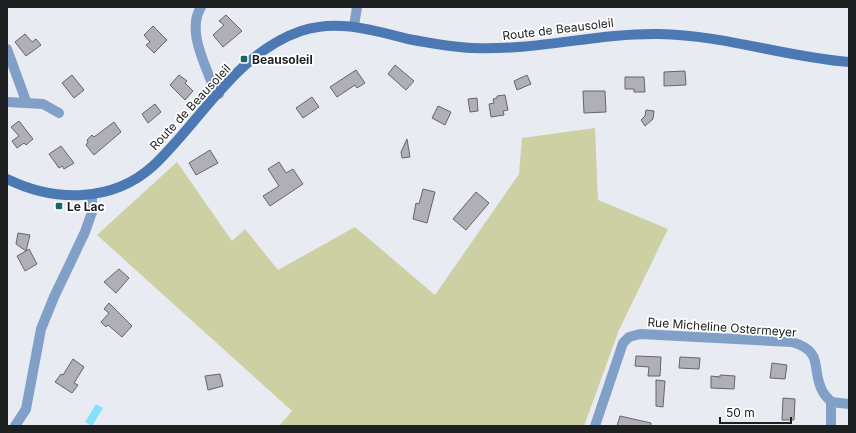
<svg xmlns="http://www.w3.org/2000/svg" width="856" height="433" viewBox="0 0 856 433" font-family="Inter,sans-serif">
	<rect width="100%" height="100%" fill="#e8ebf2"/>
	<polygon fill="#cdd0a3" points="595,128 598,200 668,229 619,330 584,426 279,426 292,411 97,235 177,162 232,241 245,229 278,270 355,227 435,295 519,174 522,138"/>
	<polygon fill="#85e0f9" points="96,404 103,408 92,426 85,422"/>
	<g fill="#b1afb6" stroke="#67656c">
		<polygon points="226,15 242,31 223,47 213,35 224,25 219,21"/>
		<polygon points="153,26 167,40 154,53 146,45 150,42 144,35"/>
		<polygon points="25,34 32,42 36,39 41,45 26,56 15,42"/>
		<polygon points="395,65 414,81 406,90 388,74"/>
		<polygon points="356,70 365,83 357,88 355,85 337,97 330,87"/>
		<polygon points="685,71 686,85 664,86 664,72"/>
		<polygon points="72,75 84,90 74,98 62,83"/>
		<polygon points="179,75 187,81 185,83 193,91 185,100 170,85"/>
		<polygon points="527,75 531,84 517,90 514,81"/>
		<polygon points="625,77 644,77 645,92 634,92 634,89 625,89"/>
		<polygon points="583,91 605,91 606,112 584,113"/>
		<polygon points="505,95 508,110 503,111 504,115 491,117 489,104 494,103 493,99 497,98 497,96"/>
		<polygon points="312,97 319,107 303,118 296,108"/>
		<polygon points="477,98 478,111 470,112 468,99"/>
		<polygon points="155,104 161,112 148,123 142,114"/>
		<polygon points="438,106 451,112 445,125 432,118"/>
		<polygon points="646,110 654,111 653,119 645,126 641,120 645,116"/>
		<polygon points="19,121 33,139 26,145 24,143 17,148 12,141 19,136 11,127"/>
		<polygon points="114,122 121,132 94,155 86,145 88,142 87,140 92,135 94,137"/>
		<polygon points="407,139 410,157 402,158 401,152"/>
		<polygon points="61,146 74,163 64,169 62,166 59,168 49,154"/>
		<polygon points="210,150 218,163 196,175 189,163"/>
		<polygon points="279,162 286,173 293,169 303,184 270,206 263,196 279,186 268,169"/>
		<polygon points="423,189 435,192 427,223 413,219 416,203 419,204"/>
		<polygon points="476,192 489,203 466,230 453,219"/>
		<polygon points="18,233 30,235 26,251 29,249 37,264 25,271 17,256 26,251 16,244"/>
		<polygon points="119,269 129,278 116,293 104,282"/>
		<polygon points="109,303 132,326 122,337 108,325 106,327 101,322 109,313 104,309"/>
		<polygon points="636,356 661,357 660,376 648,376 649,367 635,366"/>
		<polygon points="680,357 700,358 699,369 679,368"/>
		<polygon points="73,359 84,367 74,383 78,385 72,393 55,382 61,374 63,375"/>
		<polygon points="772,363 787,365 785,379 770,378"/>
		<polygon points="220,374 223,386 208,390 205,376"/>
		<polygon points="720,375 735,376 734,389 711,388 711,376 720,377"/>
		<polygon points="656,380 665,381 663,407 656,406"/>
		<polygon points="783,398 795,399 794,420 782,420"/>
		<polygon points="620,416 651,423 651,426 617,426"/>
	</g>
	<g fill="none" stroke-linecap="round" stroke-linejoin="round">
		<g stroke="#81a0c8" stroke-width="10">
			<path d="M201,7C186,31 206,65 214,89L219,94"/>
			<polyline points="354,26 357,7"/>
			<polyline points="7,49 26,101"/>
			<polyline points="7,102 43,104 59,113"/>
			<polyline points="15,426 26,409 41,329 54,297 85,232 92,212 92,195"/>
			<path d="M595,426L623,343L629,337L640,334L792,342C826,352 810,370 823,392C825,396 829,399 831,402L849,404"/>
			<polyline points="831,426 831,402"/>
		</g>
		<path stroke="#4c79b4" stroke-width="10" d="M7,179C54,202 112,203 153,166C200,122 236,53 301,31C338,19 372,30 408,39C429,43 451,47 472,48C537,51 595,33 659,34C724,35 785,57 849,62"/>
	</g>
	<g fill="#18666c" stroke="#fff" stroke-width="1.5">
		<rect x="240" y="55" width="8" height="8" rx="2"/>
		<rect x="55" y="202" width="8" height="8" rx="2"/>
	</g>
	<g text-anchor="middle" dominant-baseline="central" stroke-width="3.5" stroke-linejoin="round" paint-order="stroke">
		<g font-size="12" fill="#1e1f21" stroke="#fff">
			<text transform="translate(558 29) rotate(-7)">Route de Beausoleil</text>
			<text transform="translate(190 107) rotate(-47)">Route de Beausoleil</text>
			<text transform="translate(722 327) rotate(4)">Rue Micheline Ostermeyer</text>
		</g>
		<g font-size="12" font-weight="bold" fill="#1e1f21" stroke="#fff" text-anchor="start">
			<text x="252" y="59">Beausoleil</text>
			<text x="67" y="206">Le Lac</text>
		</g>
	</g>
	<rect width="856" height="433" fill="none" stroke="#1e1f21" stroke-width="16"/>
	<path d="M720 417v6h71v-6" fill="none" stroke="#1e1f21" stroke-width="2"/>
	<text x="726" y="417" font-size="12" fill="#1e1f21" stroke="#ffffff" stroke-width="3" paint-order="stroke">50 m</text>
</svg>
